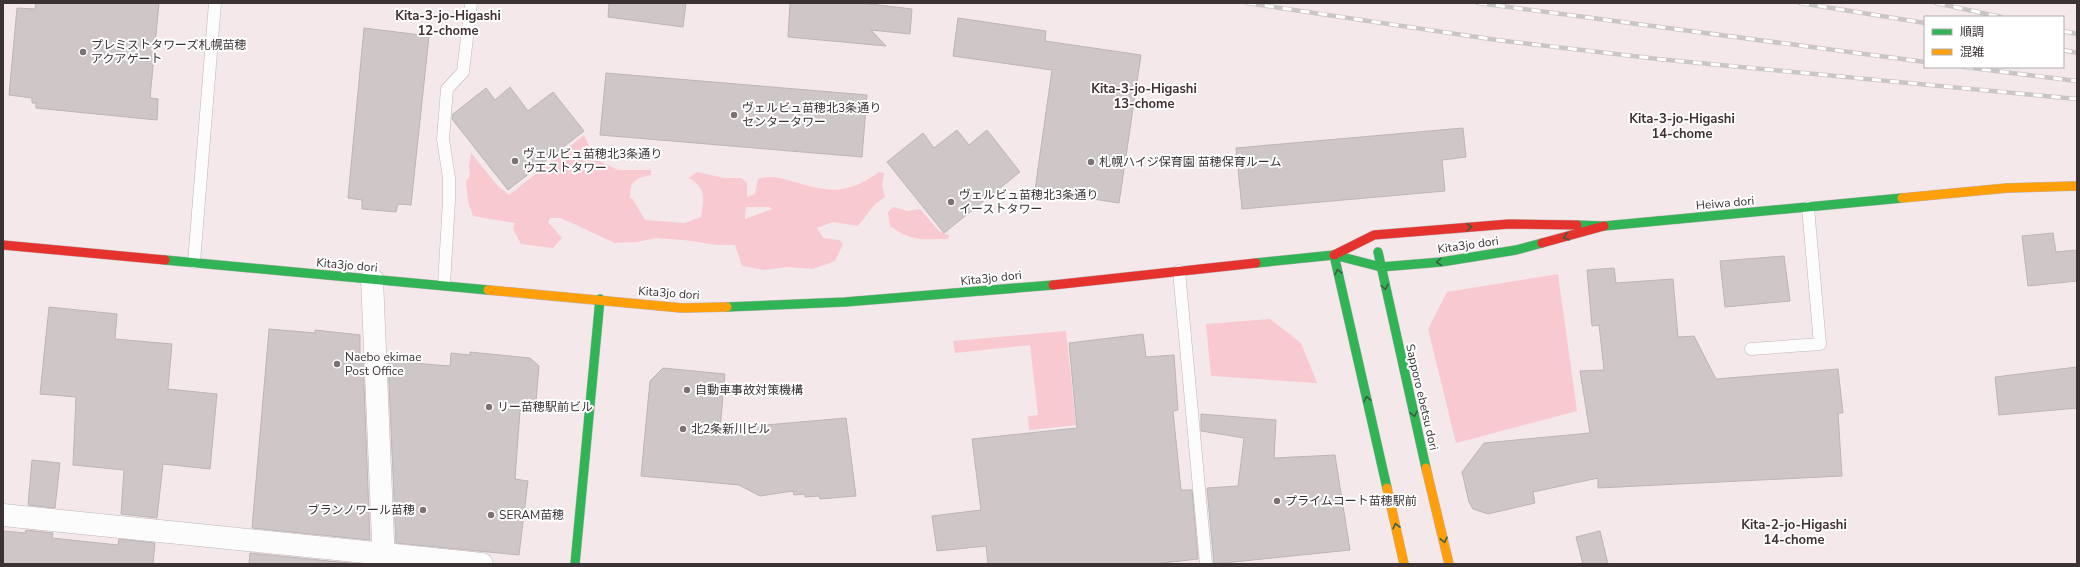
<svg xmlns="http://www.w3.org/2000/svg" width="2080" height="567" viewBox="0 0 2080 567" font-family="'Nunito Sans','Noto Sans JP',sans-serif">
	<rect width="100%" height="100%" fill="#f4e8ea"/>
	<g fill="#f8c9d0" fill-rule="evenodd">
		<path d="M584,135L595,159L618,170H651V175C635,179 630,180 630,198H632L645,220L685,223L701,217C704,200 706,187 689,178L697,172L724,178H741L747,183V197L755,194L758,179C770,175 780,178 791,181C829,192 845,196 879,172L884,173L882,185L885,197L876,203L858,226L833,222L817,228L823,238L839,240L843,244L835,261L813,269L787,267L764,270L742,266L735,245H717L684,240L656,238L637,242L615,243L561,218H550L548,222L562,238L553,248L521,244L513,229L515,223L473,216L468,201L466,182L470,175L469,166L471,153L497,185L509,195ZM746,207H769L772,209L745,219Z"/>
		<path d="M893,207L908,211L920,209L939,231L950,236L947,239C920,239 913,242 890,226L888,212Z"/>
		<polygon points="1558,274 1577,411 1456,443 1428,329 1447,292"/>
		<polygon points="1270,319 1301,343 1317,383 1211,376 1206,324"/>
		<polygon points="1066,331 1076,425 1029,430 1028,416 1038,415 1030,345 955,353 953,341"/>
	</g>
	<g fill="#cfc6c7" stroke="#bdb4b6">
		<polygon points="36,3 159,3 150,98 158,99 157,120 36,108 36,103 32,103 32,98 9,95 17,8 35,9"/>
		<polygon points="609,3 686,3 683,27 608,17"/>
		<polygon points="790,3 862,3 912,9 910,34 871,30 886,46 788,37"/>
		<polygon points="958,18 1046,31 1045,41 1141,55 1119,203 1035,190 1052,70 953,56"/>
		<polygon points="364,28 429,36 411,205 398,204 396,212 362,209 362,200 348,198"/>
		<polygon points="606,73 867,95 862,157 600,135"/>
		<polygon points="510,87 528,111 553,92 584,131 508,190 452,119 453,114 486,88 495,100"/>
		<polygon points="1463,128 1466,157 1442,160 1445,191 1242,209 1236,148"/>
		<polygon points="957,130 969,145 987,130 1020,172 944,233 887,162 923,133 934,148"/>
		<polygon points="2053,233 2056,252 2077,250 2077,281 2028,286 2022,236"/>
		<polygon points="1784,256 1790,301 1725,307 1720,261"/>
		<polygon points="1614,268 1616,283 1673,279 1678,337 1694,336 1716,379 1838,369 1843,413 1838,413 1842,476 1598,488 1598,478 1533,492 1535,503 1488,514 1473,509 1469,502 1462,472 1484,443 1590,433 1580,371 1604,370 1599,325 1592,326 1587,270"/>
		<polygon points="49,307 117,314 115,339 172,344 168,389 217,394 210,469 163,464 157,518 121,514 124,470 73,465 76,397 40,394"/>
		<polygon points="269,329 315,333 315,330 360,335 360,359 363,359 370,540 252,528"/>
		<polygon points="1143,334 1146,357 1174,355 1178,410 1173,411 1181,490 1192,490 1198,559 1154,564 988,564 986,546 937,551 932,516 981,510 972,439 1077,428 1069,343"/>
		<polygon points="470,352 530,358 539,366 535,413 520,411 515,479 528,481 519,555 396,543 388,361 450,366 451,353 470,355"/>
		<polygon points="2077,367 2077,408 1999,415 1995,377"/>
		<polygon points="663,368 725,374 720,429 846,418 856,496 820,499 819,496 805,497 805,494 794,495 793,491 760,496 739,485 641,476 650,381"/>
		<polygon points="1201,414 1276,420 1274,458 1335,455 1350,550 1214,564 1207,488 1238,486 1244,438 1201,431"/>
		<polygon points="32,460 60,463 55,508 28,505"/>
		<polygon points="26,530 53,533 52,538 118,545 119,539 155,543 153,564 3,564 3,531 25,533"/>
		<polygon points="1600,531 1608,564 1583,564 1576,537"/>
		<polygon points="250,553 359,564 249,564"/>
	</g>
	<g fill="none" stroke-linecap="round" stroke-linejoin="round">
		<g stroke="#bfb5b7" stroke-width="13">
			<g id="lane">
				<polyline points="194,262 215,3"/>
				<polyline points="1179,271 1206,564"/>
				<polyline points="444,284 449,201 449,178 443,139 447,89 463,72 471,3"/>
				<polyline points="1751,349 1820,344 1808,207"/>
			</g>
		</g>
		<g stroke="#bfb5b7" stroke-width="23">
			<g id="street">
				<polyline points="372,279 384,564"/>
				<polyline points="3,515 482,564"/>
			</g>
		</g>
		<g stroke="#bfb5b7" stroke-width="10">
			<g id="fast">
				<polyline points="1577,225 1604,226 1902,198"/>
				<polyline points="1378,252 1426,468"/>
				<polyline points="1334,255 1387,488"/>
				<polyline points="165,260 488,290"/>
				<polyline points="1256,263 1334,255 1381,267 1441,262 1516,250 1542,243"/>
				<polyline points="727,307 845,302 1053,285"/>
				<polyline points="575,564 600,299"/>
			</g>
		</g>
		<g stroke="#bfb5b7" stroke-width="10">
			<g id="slow">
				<polyline points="1902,198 2007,188 2077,186"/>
				<polyline points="488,290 682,308 727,307"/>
				<polyline points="1426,468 1449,564"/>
				<polyline points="1387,488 1404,564"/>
			</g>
		</g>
		<g stroke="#bfb5b7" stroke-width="10">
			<g id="jam">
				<polyline points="1542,243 1604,226"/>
				<polyline points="3,245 165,260"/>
				<polyline points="1334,255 1374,235 1509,224 1577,225"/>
				<polyline points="1053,285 1256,263"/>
			</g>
		</g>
		<use href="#lane" stroke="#fdfcfc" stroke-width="12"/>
		<use href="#street" stroke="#fdfcfc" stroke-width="22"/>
		<use href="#fast" stroke="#30b455" stroke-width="9"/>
		<use href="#slow" stroke="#ff9f0a" stroke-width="9"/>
		<use href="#jam" stroke="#e5322d" stroke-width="9"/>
		<g stroke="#cac6c6" stroke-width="4.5">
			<g id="rail">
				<polyline points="1247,3 1497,40 1658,59 2077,99"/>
				<polyline points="1478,3 1925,62"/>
				<polyline points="1800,3 1925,23"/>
				<polyline points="1936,3 2001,17"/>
				<polyline points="2063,31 2077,34"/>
				<polyline points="2063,50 2077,53"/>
				<polyline points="1964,67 2077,81"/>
			</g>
		</g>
		<use href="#rail" stroke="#fff" stroke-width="3" stroke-dasharray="9" stroke-linecap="butt"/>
	</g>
	<defs><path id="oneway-chevron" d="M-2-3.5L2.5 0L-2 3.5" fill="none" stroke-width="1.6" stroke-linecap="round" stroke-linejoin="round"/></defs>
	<g stroke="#36603f">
		<use href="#oneway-chevron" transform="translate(1469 227) rotate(-4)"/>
		<use href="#oneway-chevron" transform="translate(1566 237) rotate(165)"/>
		<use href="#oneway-chevron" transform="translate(1439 262) rotate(174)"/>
		<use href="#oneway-chevron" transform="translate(1338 272) rotate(-103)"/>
		<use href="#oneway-chevron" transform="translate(1385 287) rotate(79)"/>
		<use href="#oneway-chevron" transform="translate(1367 399) rotate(-103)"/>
		<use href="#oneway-chevron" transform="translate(1414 414) rotate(77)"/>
		<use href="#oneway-chevron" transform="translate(1396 526) rotate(-103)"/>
		<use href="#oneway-chevron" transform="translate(1444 540) rotate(77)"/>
	</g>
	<g fill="#7b7273" stroke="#fff" stroke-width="1.5">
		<circle cx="83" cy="52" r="4"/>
		<circle cx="734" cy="115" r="4"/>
		<circle cx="515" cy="161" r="4"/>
		<circle cx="1091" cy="162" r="4"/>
		<circle cx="951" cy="202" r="4"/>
		<circle cx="337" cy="364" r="4"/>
		<circle cx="687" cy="390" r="4"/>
		<circle cx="489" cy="407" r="4"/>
		<circle cx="683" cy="429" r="4"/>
		<circle cx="1277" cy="501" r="4"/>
		<circle cx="423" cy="510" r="4"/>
		<circle cx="491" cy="515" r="4"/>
	</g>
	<g text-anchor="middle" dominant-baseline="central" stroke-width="4" stroke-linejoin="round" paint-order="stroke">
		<g font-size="12" fill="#3a3233" stroke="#fff" text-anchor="start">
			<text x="91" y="45">プレミストタワーズ札幌苗穂<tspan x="91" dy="14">アクアゲート</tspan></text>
			<text x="742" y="108">ヴェルビュ苗穂北3条通り<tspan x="742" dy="14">センタータワー</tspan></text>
			<text x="523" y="154">ヴェルビュ苗穂北3条通り<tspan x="523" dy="14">ウエストタワー</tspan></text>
			<text x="1099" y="162">札幌ハイジ保育園 苗穂保育ルーム</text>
			<text x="959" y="195">ヴェルビュ苗穂北3条通り<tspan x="959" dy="14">イーストタワー</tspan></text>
			<text x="345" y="357">Naebo ekimae<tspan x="345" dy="14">Post Office</tspan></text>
			<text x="695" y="390">自動車事故対策機構</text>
			<text x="497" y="407">リー苗穂駅前ビル</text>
			<text x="691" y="429">北2条新川ビル</text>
			<text x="1285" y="501">プライムコート苗穂駅前</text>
			<text x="415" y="510" text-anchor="end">ブランノワール苗穂</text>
			<text x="499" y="515">SERAM苗穂</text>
		</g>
		<g font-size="12" fill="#3a3233" stroke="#fff">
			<text transform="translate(1725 203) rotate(-5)">Heiwa dori</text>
			<text transform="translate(1468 245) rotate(-8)">Kita3jo dori</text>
			<text transform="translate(347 265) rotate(5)">Kita3jo dori</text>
			<text transform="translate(991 278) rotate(-6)">Kita3jo dori</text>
			<text transform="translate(669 293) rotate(4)">Kita3jo dori</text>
			<text transform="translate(1422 397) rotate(77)">Sapporo ebetsu dori</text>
		</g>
		<g font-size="13" font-weight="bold" fill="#423133" stroke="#fff">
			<text x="448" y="16">Kita-3-jo-Higashi<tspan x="448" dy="15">12-chome</tspan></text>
			<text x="1144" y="89">Kita-3-jo-Higashi<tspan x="1144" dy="15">13-chome</tspan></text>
			<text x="1682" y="119">Kita-3-jo-Higashi<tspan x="1682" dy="15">14-chome</tspan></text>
			<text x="1794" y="525">Kita-2-jo-Higashi<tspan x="1794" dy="15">14-chome</tspan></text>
		</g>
	</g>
	<rect width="2080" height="567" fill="none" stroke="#3a3233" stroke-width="8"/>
	<rect x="1924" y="16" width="140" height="52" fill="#ffffff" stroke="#b0adad"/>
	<rect x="1932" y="29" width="20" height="6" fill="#30b455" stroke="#b0adad"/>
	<text x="1960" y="36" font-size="12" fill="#3a3233">順調</text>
	<rect x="1932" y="49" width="20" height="6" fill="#ff9f0a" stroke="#b0adad"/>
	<text x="1960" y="56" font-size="12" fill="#3a3233">混雑</text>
</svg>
